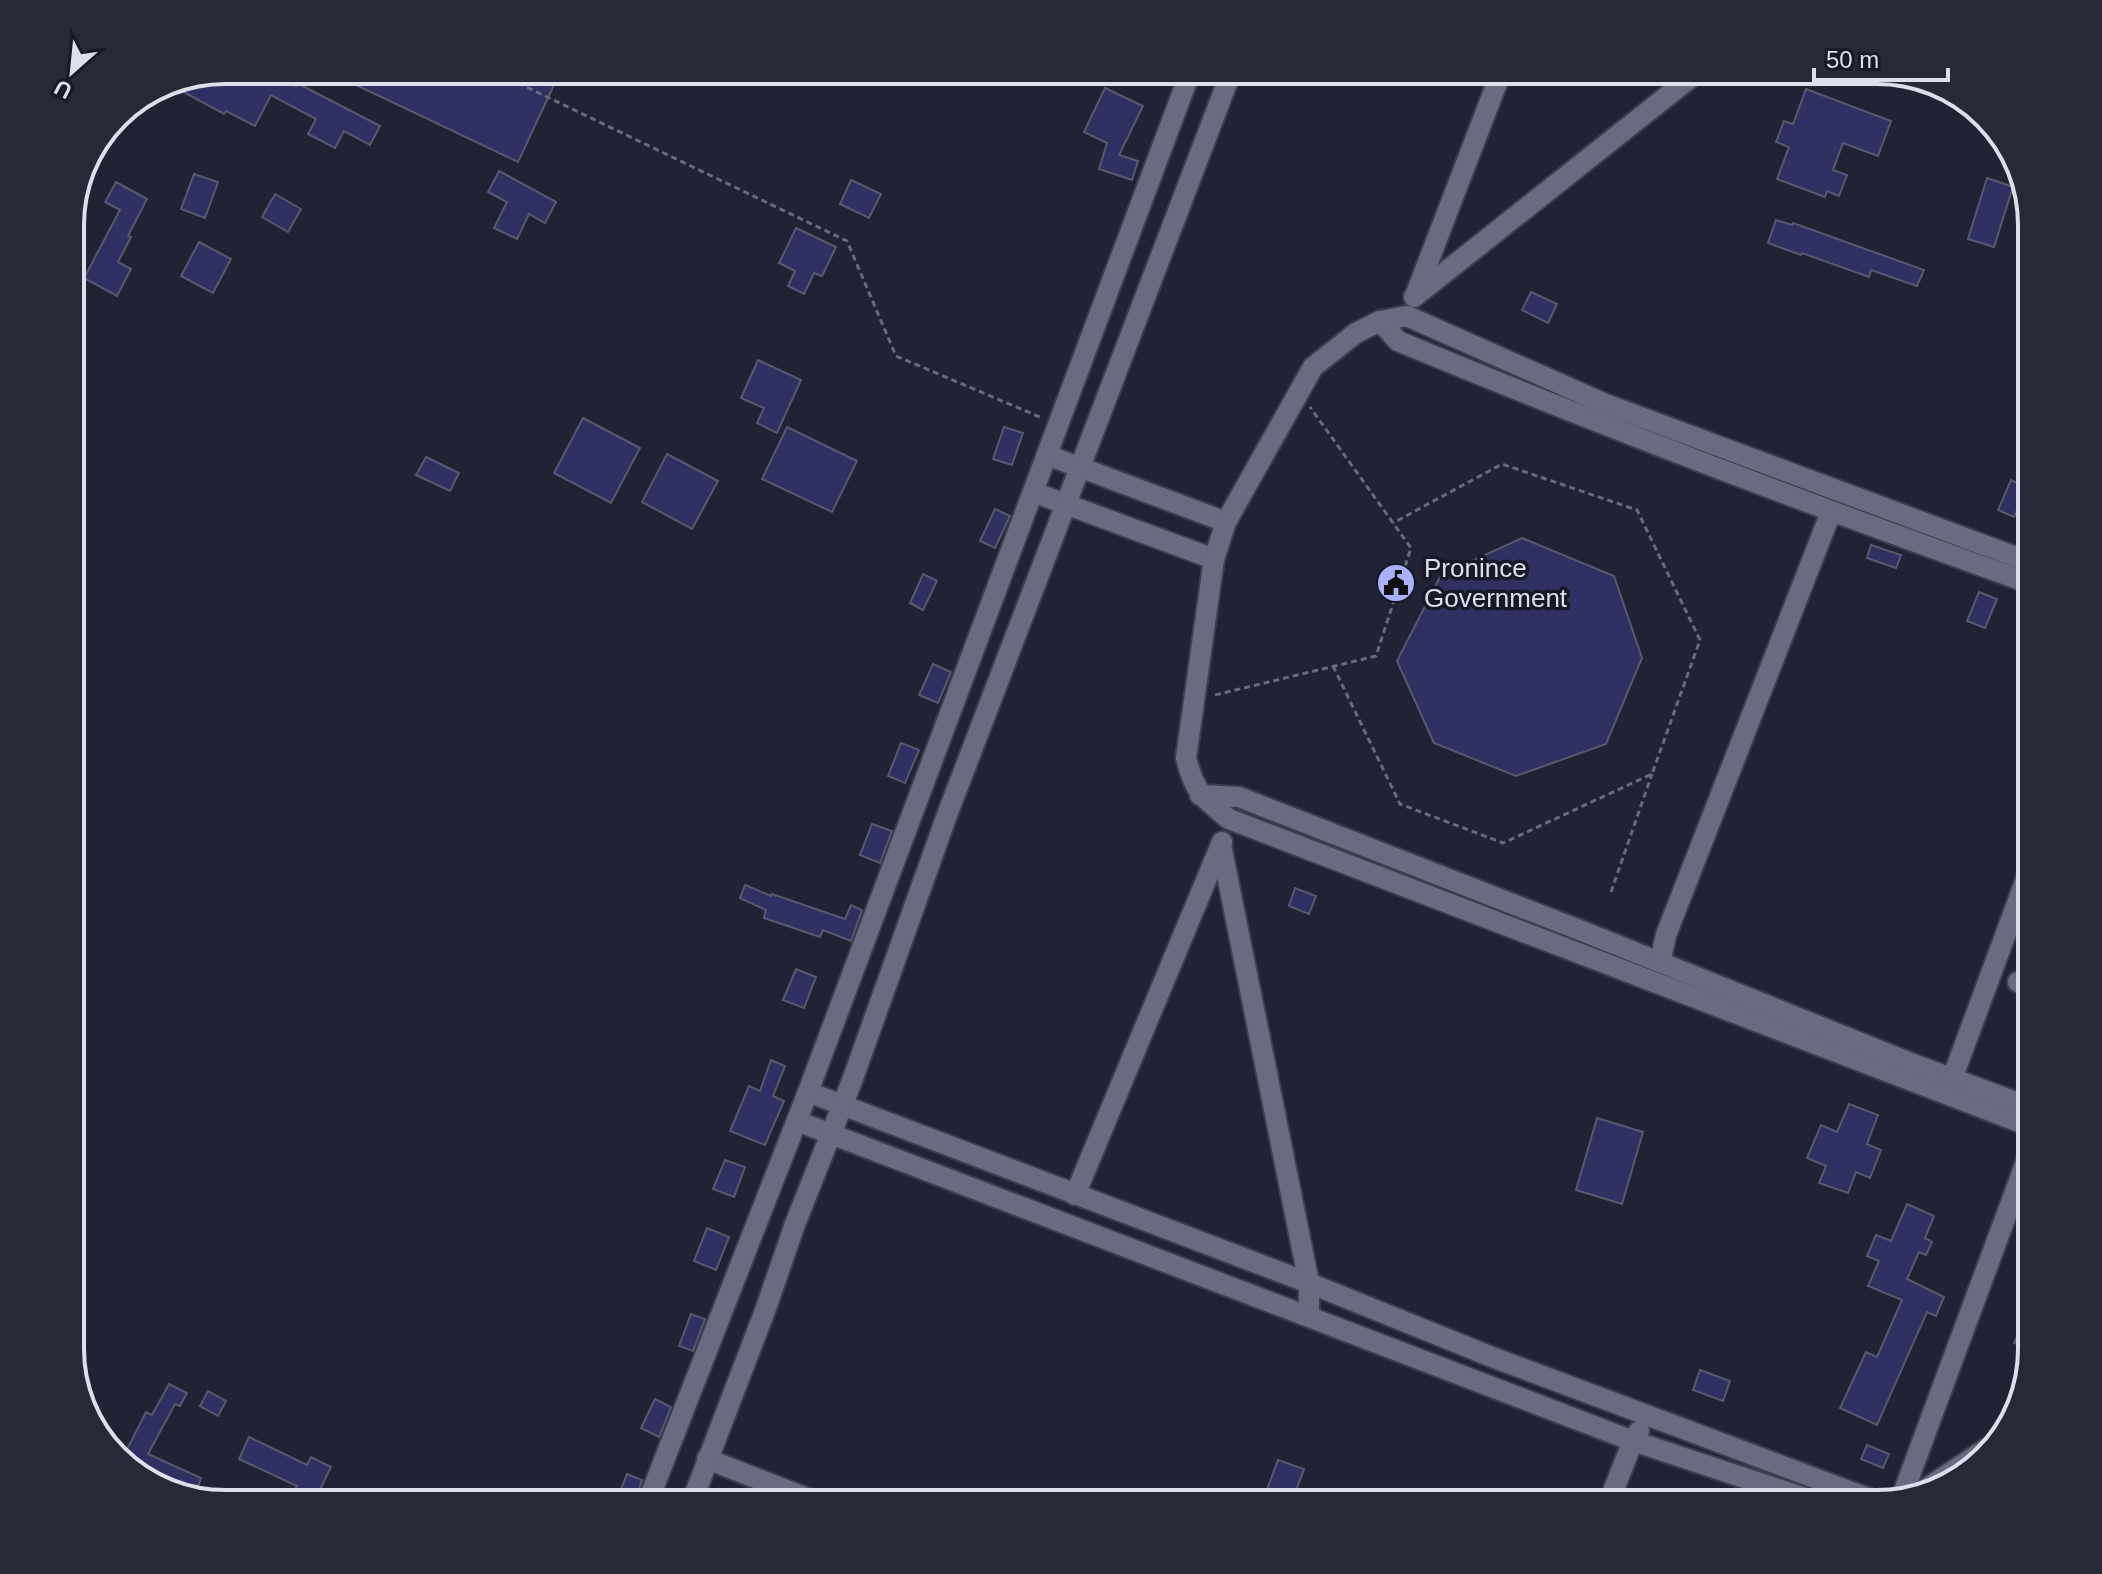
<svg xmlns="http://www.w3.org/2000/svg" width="2102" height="1574" viewBox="0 0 2102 1574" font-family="Helvetica,sans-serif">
	<rect width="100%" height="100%" fill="#212233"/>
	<g fill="#303162" stroke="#57596d" stroke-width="2">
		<polygon points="225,70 239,70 250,76 253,70 265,70 296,86 297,83 380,126 370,145 344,131 335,148 308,134 316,119 271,95 255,126 226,111 224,114 176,88"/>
		<polygon points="360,70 561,70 518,162 354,84"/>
		<polygon points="1105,88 1143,106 1119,155 1138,161 1132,180 1099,169 1107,143 1084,132"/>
		<polygon points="1806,89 1891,121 1878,156 1843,143 1833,170 1847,175 1839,196 1827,191 1825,197 1777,179 1789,147 1776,142 1784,121 1793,124"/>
		<polygon points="499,171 556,202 545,223 529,214 517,239 494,228 507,202 488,192"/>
		<polygon points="194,174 218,182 205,218 181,209"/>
		<polygon points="1987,178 2013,187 1994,247 1968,239"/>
		<polygon points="851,180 881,194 869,218 840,204"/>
		<polygon points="116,182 147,199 128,236 131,237 118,262 131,269 117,296 84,278 120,210 105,202"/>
		<polygon points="275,194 301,209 288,232 262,217"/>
		<polygon points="1776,220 1792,225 1793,223 1924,270 1917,286 1871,270 1869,277 1802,253 1801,255 1768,243"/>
		<polygon points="796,228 836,247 822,276 814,273 804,294 788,286 795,271 779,263"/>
		<polygon points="199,242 231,259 213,293 181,276"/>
		<polygon points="1531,292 1557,304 1548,323 1522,310"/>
		<polygon points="758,360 801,380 777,433 757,423 764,408 741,398"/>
		<polygon points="583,418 640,448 611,503 554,473"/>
		<polygon points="787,427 857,461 832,512 762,479"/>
		<polygon points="1004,427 1023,433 1012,465 993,459"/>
		<polygon points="667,454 718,481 692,529 642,502"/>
		<polygon points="426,457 459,473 450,491 416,475"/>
		<polygon points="2011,480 2027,488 2014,517 1998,510"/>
		<polygon points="995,509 1010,516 995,548 980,541"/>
		<polygon points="1522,538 1614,576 1642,658 1606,744 1516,776 1434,743 1397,661 1441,575"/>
		<polygon points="1871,545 1901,555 1896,568 1867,558"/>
		<polygon points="923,574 937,581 923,610 910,603"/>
		<polygon points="1979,592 1997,599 1985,628 1967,621"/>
		<polygon points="933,664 951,672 938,703 919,695"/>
		<polygon points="901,743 919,750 905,783 888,776"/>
		<polygon points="872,824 892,831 880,863 860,855"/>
		<polygon points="745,885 771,896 772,894 845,919 851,905 862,910 851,941 823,930 820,937 764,918 766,910 740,898"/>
		<polygon points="1295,888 1316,896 1309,914 1289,906"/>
		<polygon points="796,969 816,977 804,1008 783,1000"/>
		<polygon points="771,1060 785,1066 773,1096 784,1101 765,1145 730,1131 749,1086 760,1091"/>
		<polygon points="1849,1104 1878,1115 1867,1144 1881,1150 1870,1178 1856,1172 1848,1193 1819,1183 1826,1166 1807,1158 1821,1125 1837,1132"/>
		<polygon points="1597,1118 1643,1132 1622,1204 1576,1190"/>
		<polygon points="725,1160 745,1167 734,1197 713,1189"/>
		<polygon points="1907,1204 1934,1216 1925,1238 1932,1242 1926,1255 1919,1252 1907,1279 1944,1297 1936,1316 1927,1312 1877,1425 1840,1408 1866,1352 1877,1357 1902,1300 1868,1286 1879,1261 1867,1256 1876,1235 1891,1241"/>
		<polygon points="707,1228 729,1237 716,1270 694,1261"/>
		<polygon points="2032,1304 2032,1351 2014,1343"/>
		<polygon points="691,1314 705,1319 693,1351 679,1346"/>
		<polygon points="1700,1370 1730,1381 1723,1401 1693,1390"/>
		<polygon points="169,1384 187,1393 180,1406 175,1404 148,1454 201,1478 195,1494 130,1472 121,1461 146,1412 152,1415"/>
		<polygon points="208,1391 226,1401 218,1416 200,1406"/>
		<polygon points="655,1399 671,1407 659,1437 641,1428"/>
		<polygon points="249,1437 307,1465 311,1457 331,1467 313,1504 288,1504 297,1486 239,1459"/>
		<polygon points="1867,1445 1889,1454 1883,1468 1861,1459"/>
		<polygon points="1278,1460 1304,1469 1291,1504 1274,1504 1263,1500"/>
		<polygon points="627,1474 642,1480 634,1504 615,1504"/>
	</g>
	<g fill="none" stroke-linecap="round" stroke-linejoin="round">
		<g stroke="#3d3e4d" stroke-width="24">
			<g id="minor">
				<polyline points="1415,296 1502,70"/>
				<polyline points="1414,297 1700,70"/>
				<path d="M1380,321L1398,341C1607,428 1819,508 2032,584"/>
				<polyline points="1047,455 1226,522"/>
				<polyline points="1033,492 1214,559"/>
				<path d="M2032,563L1603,403L1407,316L1380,321L1356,333L1313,367L1226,522L1214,559L1186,758C1195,793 1202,797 1229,819L2032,1127"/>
				<polyline points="1200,795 1239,797 1587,933 1913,1064 2032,1108"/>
				<polyline points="1221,845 1309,1283 1309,1316"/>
				<polyline points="1660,962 1666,935 1831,512"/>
				<polyline points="2018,982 2032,988"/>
				<polyline points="1952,1079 2032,863"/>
				<polyline points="808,1092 1309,1283 1492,1357 1881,1503"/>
				<polyline points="797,1121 1633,1441 1823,1504"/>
				<polyline points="1075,1195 1222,842"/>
				<polyline points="707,1459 822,1504"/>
				<polyline points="1918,1494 2001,1439"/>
				<polyline points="1901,1499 2032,1146"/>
				<polyline points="647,1504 808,1092 1191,70"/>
				<polyline points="691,1504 766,1308 795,1224 852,1081 947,815 1232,70"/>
				<polyline points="1608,1504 1633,1441 1639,1431"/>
			</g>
		</g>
		<g stroke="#696a79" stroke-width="3" stroke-dasharray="6 4" stroke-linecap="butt">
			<polyline points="491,70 847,241 896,356 1040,417"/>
			<polyline points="1333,666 1400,804 1503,843 1652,774 1700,640 1637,510 1502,464 1393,523"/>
			<polyline points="1215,695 1376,656 1411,548 1310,407"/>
			<polyline points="1611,892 1652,774"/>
		</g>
		<use href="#minor" stroke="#696b80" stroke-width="20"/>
	</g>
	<defs>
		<g id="civic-disc" transform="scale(2)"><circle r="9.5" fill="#aab0fb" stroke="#171929"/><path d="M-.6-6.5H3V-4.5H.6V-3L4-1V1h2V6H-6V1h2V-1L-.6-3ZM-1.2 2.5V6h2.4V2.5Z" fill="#111"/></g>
	</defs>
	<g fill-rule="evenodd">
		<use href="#civic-disc" x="1396" y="583"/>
	</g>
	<g text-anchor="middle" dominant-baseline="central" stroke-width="7" stroke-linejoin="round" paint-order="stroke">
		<g font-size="26" fill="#dddfeb" stroke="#171929" text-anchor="start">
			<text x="1424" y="568">Pronince<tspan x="1424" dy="30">Government</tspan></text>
		</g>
	</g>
	<path d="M0 0H2102V1574H0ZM225 84H1877A141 141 0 0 1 2018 225V1349A141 141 0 0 1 1877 1490H225A141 141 0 0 1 84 1349V225A141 141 0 0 1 225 84Z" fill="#272939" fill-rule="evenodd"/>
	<path fill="none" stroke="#dddfeb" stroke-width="4" d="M225 84H1877A141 141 0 0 1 2018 225V1349A141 141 0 0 1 1877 1490H225A141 141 0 0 1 84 1349V225A141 141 0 0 1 225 84Z"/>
	<g transform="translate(72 72) rotate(207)" stroke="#171929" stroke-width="6" paint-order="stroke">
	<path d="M0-6L14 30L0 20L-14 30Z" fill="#dddfeb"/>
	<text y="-12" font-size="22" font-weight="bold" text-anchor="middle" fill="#dddfeb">U</text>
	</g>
	<path d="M1814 68v12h134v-12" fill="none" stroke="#dddfeb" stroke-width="4"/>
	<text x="1826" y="68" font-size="24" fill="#dddfeb" stroke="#171929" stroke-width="6" paint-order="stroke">50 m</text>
</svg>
